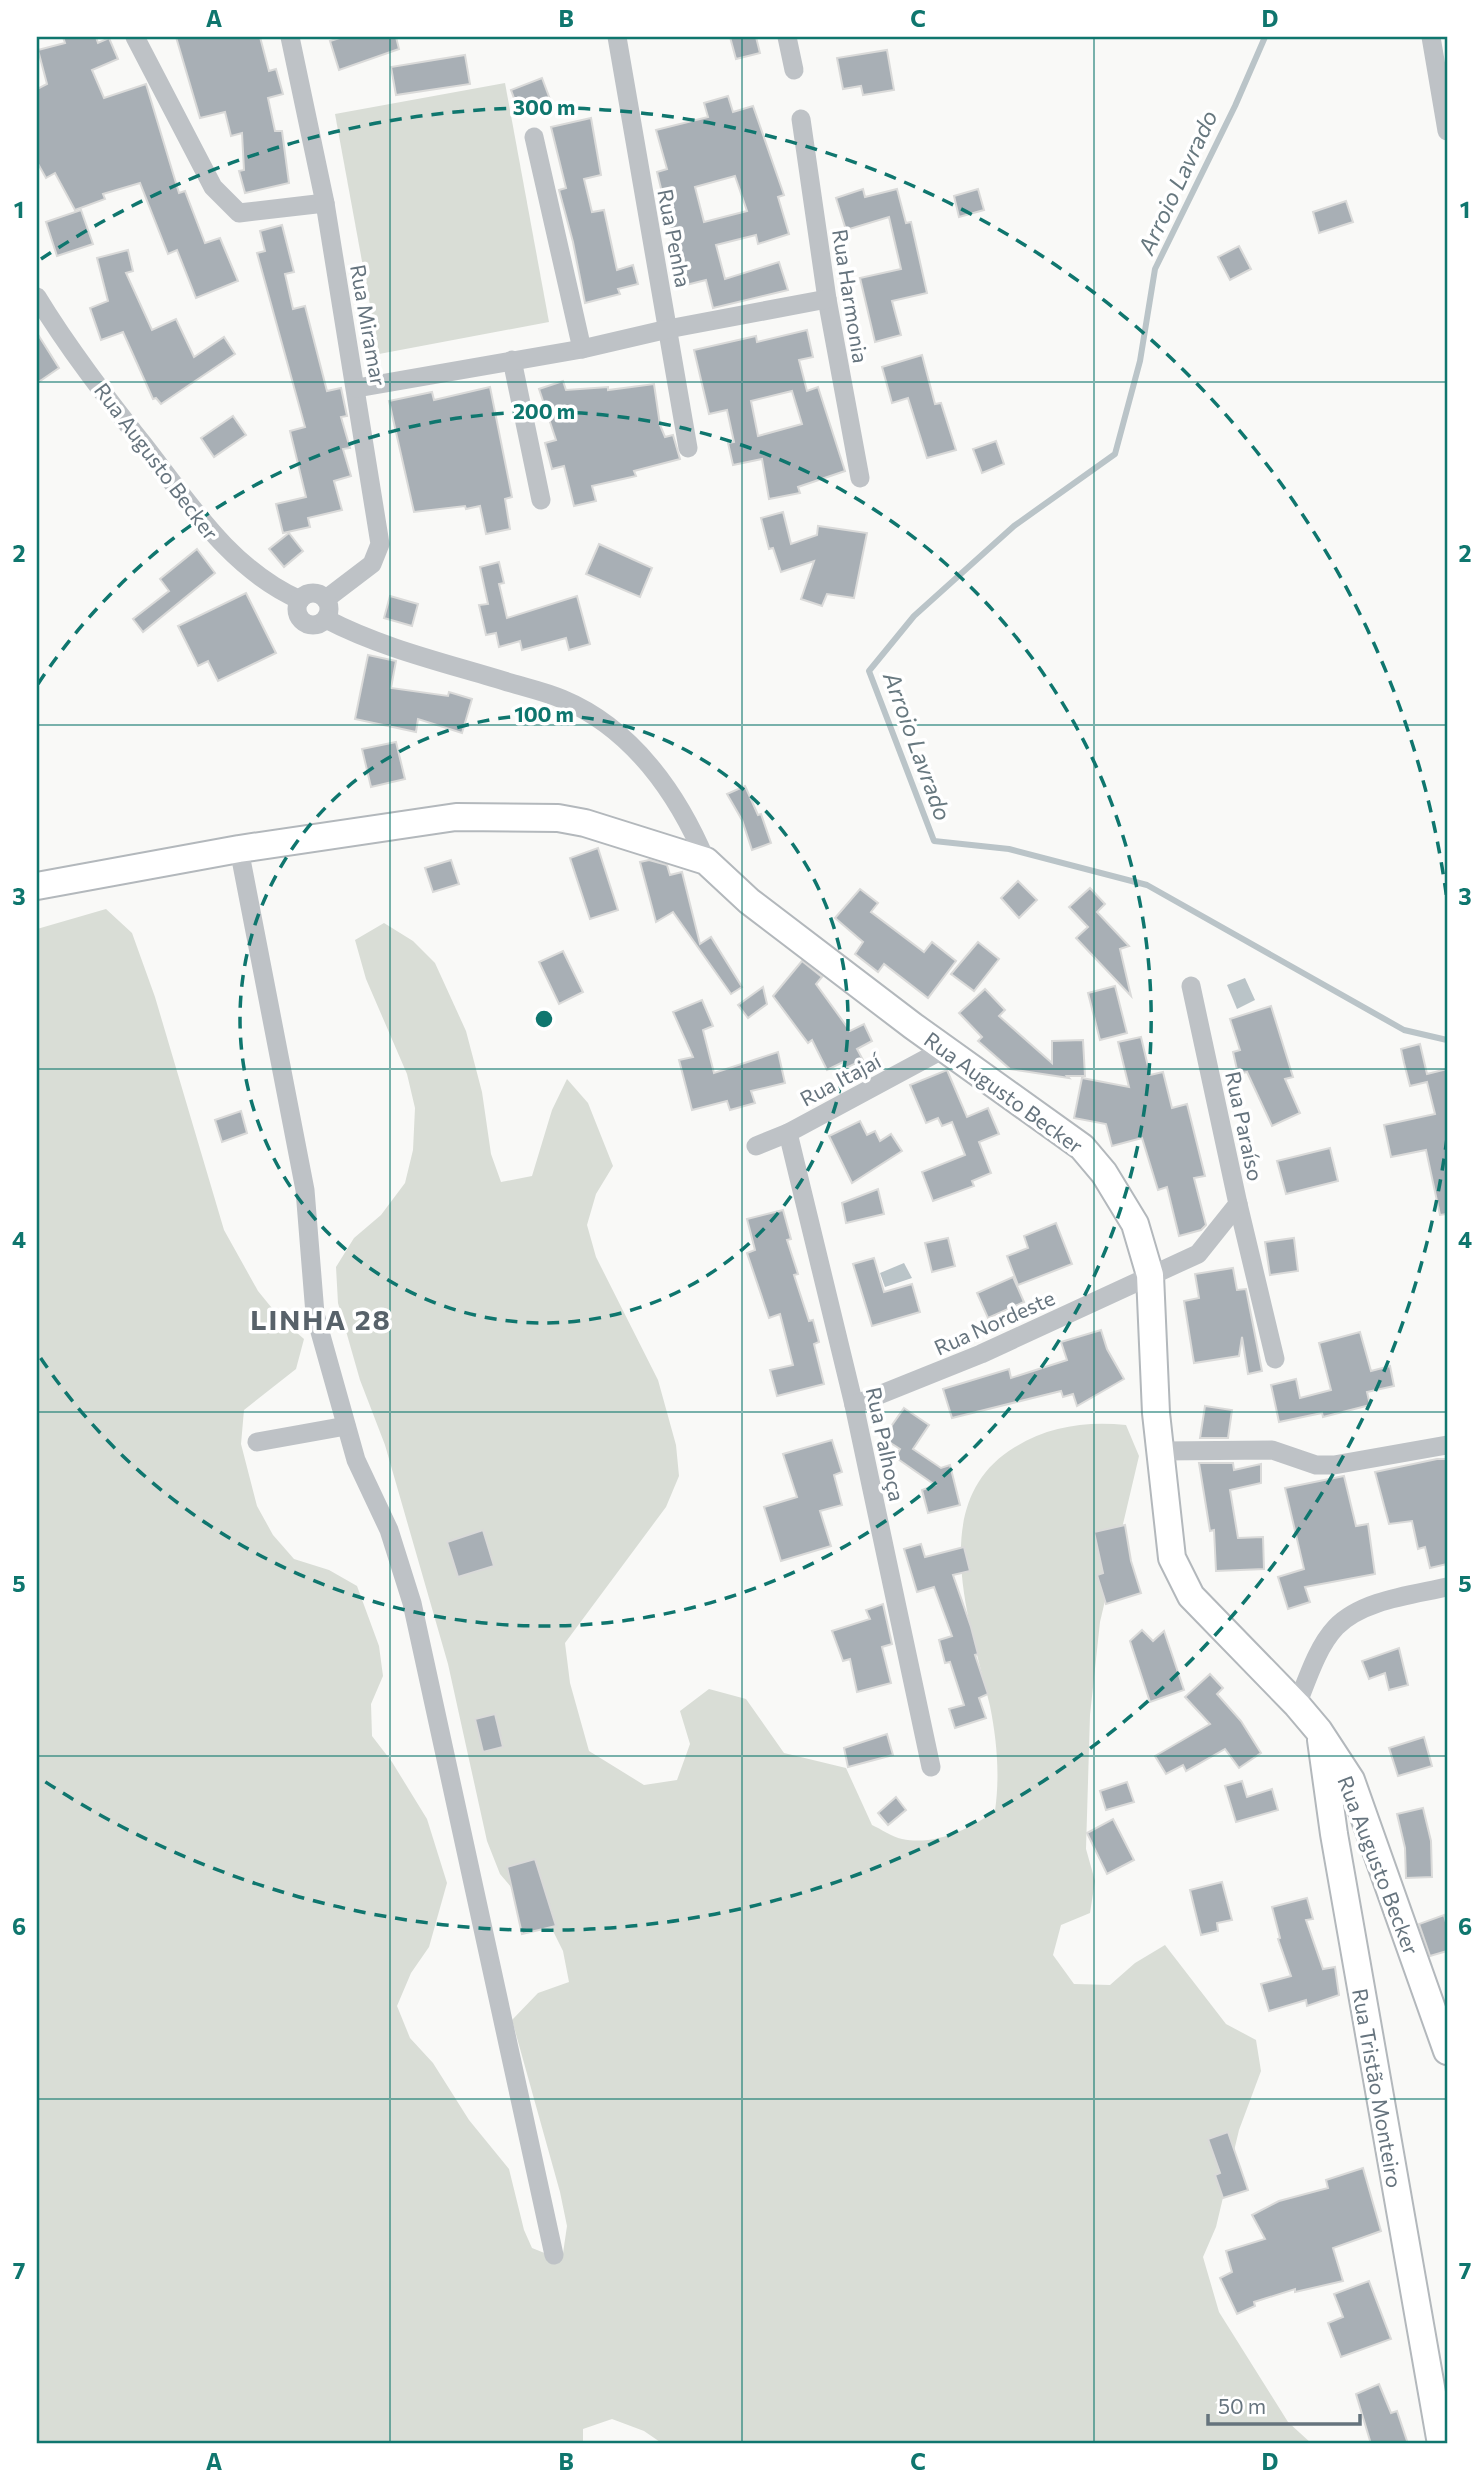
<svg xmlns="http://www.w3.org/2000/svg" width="1484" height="2481" viewBox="0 0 1484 2481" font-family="Commissioner,sans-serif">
	<rect width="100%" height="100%" fill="#f9f9f7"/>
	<g fill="#d9ddd6">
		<polygon points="505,83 549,322 379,354 335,114"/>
		<path d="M106,909L132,933L155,997L224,1230L258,1291L280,1318L304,1339L296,1369L244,1410L241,1444L257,1506L273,1535L294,1559L329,1570L357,1586L379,1646L383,1676L371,1704L372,1736L392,1762L427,1819L447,1883L429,1947L411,1973L397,2006L410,2038L433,2063L469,2120L509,2169L524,2230L532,2248L562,2260L567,2226L560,2192L512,2020L538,1993L569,1982L563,1951L548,1921L522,1900L500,1874L487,1841L448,1664L385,1445L360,1380L338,1303L336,1267L354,1238L381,1215L405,1183L413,1150L415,1108L407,1074L366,979L355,940L384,923L413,941L435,963L466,1031L482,1092L491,1154L501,1182L532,1176L552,1110L567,1079L588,1103L613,1166L596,1194L587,1225L596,1257L658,1380L676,1445L679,1476L666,1507L565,1643L570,1683L589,1751L644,1785L677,1780L690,1744L680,1711L709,1689L746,1699L784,1753L846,1768L872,1825C881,1829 892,1837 902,1839C935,1846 970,1829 995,1811C1000,1775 997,1741 990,1706C971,1624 924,1502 1015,1447C1049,1426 1087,1421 1126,1425L1139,1456L1100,1622L1090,1715L1086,1849L1095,1881L1090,1913L1061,1925L1053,1955L1074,1984L1110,1985L1135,1963L1165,1945L1226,2024L1256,2040L1261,2071L1239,2130L1216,2227L1203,2257L1219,2312L1288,2422L1312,2444H663L644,2431L612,2419L583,2429V2444H37V929Z"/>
	</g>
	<g fill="#bac4c8">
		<polygon points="1245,978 1255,1000 1237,1009 1227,985"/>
		<polygon points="904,1263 912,1278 885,1287 880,1273"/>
	</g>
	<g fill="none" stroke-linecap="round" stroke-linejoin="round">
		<polyline stroke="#bac4c8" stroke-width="6" points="1265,37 1235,106 1155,269 1140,361 1115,454 1014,526 914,616 869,671 934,841 1009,849 1147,885 1404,1030 1447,1040"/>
	</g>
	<g fill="#a8afb5" stroke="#dadad9" stroke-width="2" fill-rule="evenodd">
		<polygon points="63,37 96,37 98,43 109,38 118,59 92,70 104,98 146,84 179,193 185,191 205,243 220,238 238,281 196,298 177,250 168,254 140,183 103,194 105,199 75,210 55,173 46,178 37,162 37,89 47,84 38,50 65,43"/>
		<polygon points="176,37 260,37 269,71 276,69 283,94 268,98 275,131 282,131 289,183 245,193 239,171 244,170 242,133 231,136 225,112 200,118"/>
		<polygon points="343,37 396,37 399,49 339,70 330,41"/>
		<polygon points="730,37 756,37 760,53 736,59"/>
		<polygon points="887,50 894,90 863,95 861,86 843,89 837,58"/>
		<polygon points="465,55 470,84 396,95 391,67"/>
		<polygon points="542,78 551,102 520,114 511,90"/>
		<path d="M728,96L733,112L753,106L784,195L778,197L789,234L758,244L756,235L716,245L725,279L779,262L788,290L713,308L706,280L678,287L672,267L677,266L668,230H671L657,172L667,169L656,130L708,117L704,103ZM735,176L747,211L704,222L695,187Z"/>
		<polygon points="591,118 601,175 584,179 592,212 604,210 617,270 633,265 638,284 618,289 620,294 585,303 573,242 559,190 566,188 551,127"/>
		<polygon points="863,189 865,197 897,189 906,223 911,222 927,293 892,301 901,335 875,342 860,278 901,269 889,217 846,230 836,198"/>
		<polygon points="978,189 984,210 959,217 954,196"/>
		<polygon points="1346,201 1353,222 1319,233 1313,212"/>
		<polygon points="81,210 93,244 57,256 46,222"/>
		<polygon points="282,225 294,272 285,274 293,309 305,306 327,391 341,388 347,416 341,417 350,448 343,449 351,476 334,481 342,510 308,518 310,527 283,533 276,504 306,497 290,431 305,427 257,253 265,251 260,231"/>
		<polygon points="1239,246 1251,269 1230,280 1218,257"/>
		<polygon points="128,250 133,271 126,273 152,330 176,319 194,357 224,337 235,354 161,404 156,398 153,399 123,332 101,340 90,308 108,301 97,258"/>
		<path d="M807,330L813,357L799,360L807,391L818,387L845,471L798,487L800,493L769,499L762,459L733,465L728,443L734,442L727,410L709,414L694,350L756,336L757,342ZM792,391L802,424L758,436L751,401Z"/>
		<polygon points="37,333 59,368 37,383"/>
		<polygon points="922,355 935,404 941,403 956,450 927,458 908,398 892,403 882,367"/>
		<polygon points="563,381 566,390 608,387 608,390 654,384 660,425 665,437 673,435 680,459 634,471 636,476 592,486 596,501 574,506 564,466 552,469 545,443 556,440 539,389"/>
		<polygon points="490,387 512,497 505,499 510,529 486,534 480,506 466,509 465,506 414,512 389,401 432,392 434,400"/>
		<polygon points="233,416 246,435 214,457 201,438"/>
		<polygon points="996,441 1004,464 982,473 973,449"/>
		<polygon points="783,512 791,544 817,535 818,526 867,533 854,598 827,594 822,606 801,599 814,561 781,572 773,548 769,549 761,518"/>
		<polygon points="289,533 303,551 284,567 269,549"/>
		<polygon points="599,544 652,568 640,597 586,574"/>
		<polygon points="197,549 215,573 143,632 133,619 169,591 160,579"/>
		<polygon points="499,562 504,583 499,584 507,618 577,596 590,644 569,650 566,638 522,650 520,641 499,647 496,633 486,635 479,605 488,604 480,567"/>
		<polygon points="246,593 276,653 218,681 208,661 198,666 178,626"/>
		<polygon points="390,596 418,604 412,626 384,618"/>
		<polygon points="368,655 396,661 391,688 448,696 449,692 472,699 462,733 418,719 416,732 355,719"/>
		<polygon points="396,742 405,779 371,787 362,749"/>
		<polygon points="745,786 758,815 761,814 771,843 752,850 742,820 727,794"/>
		<polygon points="598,848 618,910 590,919 570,858"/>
		<polygon points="451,860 459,884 433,892 425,868"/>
		<polygon points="649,860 667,865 670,875 682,872 700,944 711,937 742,987 731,994 673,912 656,922 640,862"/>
		<polygon points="1018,881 1037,900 1019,918 1001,898"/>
		<polygon points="1090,888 1105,904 1097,912 1129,946 1120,949 1131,996 1076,938 1088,927 1069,907"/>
		<polygon points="860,889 878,903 871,912 924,952 932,942 956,961 928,998 884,964 878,972 855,954 863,942 835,918"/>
		<polygon points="978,942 999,959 974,991 951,974"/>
		<polygon points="563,951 583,992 559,1004 539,962"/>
		<polygon points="802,961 822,977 816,984 850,1031 864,1024 872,1041 857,1049 863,1060 846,1068 843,1062 827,1070 812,1040 808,1043 773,996"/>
		<polygon points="1115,986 1127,1033 1100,1040 1088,993"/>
		<polygon points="763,987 767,1004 748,1018 738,1005"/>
		<polygon points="985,989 1005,1010 999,1016 1052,1063 1052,1041 1083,1040 1085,1076 1067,1076 1069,1078 1010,1069 978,1041 982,1037 959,1013"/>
		<polygon points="702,1000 713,1026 703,1030 714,1073 778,1052 785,1083 751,1091 755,1103 730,1110 727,1101 692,1110 679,1060 693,1057 673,1012"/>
		<polygon points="1271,1006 1293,1077 1285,1079 1300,1113 1272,1126 1247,1072 1238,1074 1233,1052 1240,1050 1230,1019"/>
		<polygon points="1141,1037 1150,1075 1163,1072 1172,1108 1187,1104 1205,1176 1194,1178 1206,1225 1201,1230 1179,1236 1167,1187 1158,1190 1142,1138 1112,1146 1106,1124 1074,1118 1082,1078 1129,1087 1118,1042"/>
		<polygon points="1420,1044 1427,1074 1447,1069 1447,1214 1440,1215 1426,1150 1391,1157 1384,1125 1435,1114 1427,1082 1410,1086 1404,1063 1401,1049"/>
		<polygon points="947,1070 967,1117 988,1108 999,1134 979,1142 991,1173 972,1181 974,1186 933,1201 922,1172 965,1155 952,1122 942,1126 938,1118 926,1123 910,1085"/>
		<polygon points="241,1111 247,1133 222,1142 215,1120"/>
		<polygon points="860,1121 867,1135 875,1131 880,1141 891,1134 902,1151 852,1183 829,1136"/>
		<polygon points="1330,1148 1338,1181 1286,1194 1277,1161"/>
		<polygon points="878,1189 884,1214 846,1223 842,1203"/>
		<polygon points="783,1210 791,1239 787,1240 798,1274 794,1275 809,1321 813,1320 819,1342 814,1344 824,1384 777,1396 770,1370 793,1365 780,1314 769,1318 747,1253 755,1250 747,1219"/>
		<polygon points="1056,1223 1072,1264 1018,1285 1007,1256 1028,1248 1024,1236"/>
		<polygon points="948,1238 955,1266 932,1272 925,1243"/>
		<polygon points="1294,1238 1298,1271 1270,1275 1265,1242"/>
		<polygon points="874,1258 884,1292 912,1284 920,1312 872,1326 853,1264"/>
		<polygon points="1233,1268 1237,1290 1246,1289 1262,1371 1248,1374 1242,1337 1239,1356 1194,1363 1184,1301 1199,1298 1195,1274"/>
		<polygon points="1013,1277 1024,1302 988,1318 977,1293"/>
		<polygon points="1101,1330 1107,1349 1124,1379 1077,1406 1073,1394 1063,1397 1061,1391 952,1418 943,1389 1009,1369 1011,1378 1067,1360 1061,1342"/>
		<polygon points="1360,1332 1371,1371 1390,1366 1394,1386 1367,1392 1370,1405 1323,1417 1322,1413 1279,1422 1271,1385 1296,1379 1300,1398 1331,1390 1319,1343"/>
		<polygon points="1205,1406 1232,1410 1228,1438 1200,1438"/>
		<polygon points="904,1408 929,1425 913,1449 941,1468 950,1465 960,1505 928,1513 922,1490 935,1485 895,1457 900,1449 883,1438"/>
		<polygon points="832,1440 842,1472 834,1475 842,1505 820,1511 831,1546 781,1561 764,1507 797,1497 783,1454"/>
		<polygon points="1437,1459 1447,1459 1447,1564 1430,1568 1425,1547 1418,1549 1412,1521 1389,1524 1375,1472"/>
		<polygon points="1199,1463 1233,1463 1234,1470 1261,1464 1261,1483 1230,1490 1238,1538 1263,1537 1264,1569 1216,1571 1214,1530 1210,1531"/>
		<polygon points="1344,1476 1356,1526 1368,1524 1375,1574 1305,1587 1310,1602 1288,1609 1278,1577 1304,1569 1285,1488"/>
		<polygon points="1125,1525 1131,1561 1141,1593 1106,1604 1097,1575 1103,1573 1094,1532"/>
		<polygon points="483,1530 494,1566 458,1577 447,1542"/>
		<polygon points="921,1544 925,1557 964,1547 970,1571 953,1575 971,1627 978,1654 975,1655 988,1694 979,1698 986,1718 955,1728 949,1709 964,1705 950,1662 945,1663 939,1640 952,1636 934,1587 917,1592 904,1549"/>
		<polygon points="883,1604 892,1644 882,1647 891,1683 857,1692 850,1659 843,1661 832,1631 870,1619 866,1610"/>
		<polygon points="1142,1630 1153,1641 1164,1631 1184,1690 1150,1702 1130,1641"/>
		<polygon points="1399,1648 1408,1685 1389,1690 1385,1673 1369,1679 1362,1661"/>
		<polygon points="1210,1674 1223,1688 1217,1694 1241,1721 1261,1753 1239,1768 1225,1749 1186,1771 1183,1765 1166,1774 1155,1756 1210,1724 1185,1697"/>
		<polygon points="495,1714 503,1747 483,1752 475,1719"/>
		<polygon points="887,1734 893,1755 848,1767 844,1748"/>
		<polygon points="1424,1737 1432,1766 1398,1776 1389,1748"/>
		<polygon points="1242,1781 1247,1797 1272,1789 1278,1810 1236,1822 1225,1786"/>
		<polygon points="1127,1782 1134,1802 1106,1810 1100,1791"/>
		<polygon points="896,1797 906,1810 888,1825 878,1813"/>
		<polygon points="1423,1808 1431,1841 1432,1877 1406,1878 1405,1848 1397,1814"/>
		<polygon points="1113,1819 1134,1860 1107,1874 1087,1833"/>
		<polygon points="535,1859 556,1926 522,1934 507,1867"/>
		<polygon points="1222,1882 1232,1920 1217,1923 1218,1931 1201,1935 1190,1890"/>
		<polygon points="1307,1898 1313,1919 1306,1920 1323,1969 1335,1967 1339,1995 1307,2006 1306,2000 1269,2011 1261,1984 1291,1976 1278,1939 1280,1938 1272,1907"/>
		<polygon points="1444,1915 1447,1926 1447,1951 1430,1956 1419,1924"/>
		<polygon points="1228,2132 1248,2190 1223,2198 1215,2175 1220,2173 1208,2139"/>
		<polygon points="1363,2168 1381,2231 1333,2248 1343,2281 1295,2292 1295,2289 1254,2302 1255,2306 1237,2314 1220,2278 1232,2272 1226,2251 1265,2239 1252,2215 1279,2201 1328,2188 1326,2180"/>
		<polygon points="1369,2281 1391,2339 1341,2357 1328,2323 1343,2317 1334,2294"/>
		<polygon points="1379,2384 1391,2413 1397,2411 1408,2444 1371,2444 1356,2394"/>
	</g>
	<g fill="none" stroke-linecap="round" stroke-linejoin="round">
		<g stroke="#b3b8bc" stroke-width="30">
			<g id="secondary">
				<polyline points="37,886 239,849 456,817 558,818 585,823 706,861 749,901 913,1026 1082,1147 1104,1173 1135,1224 1150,1275 1156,1413 1172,1558 1191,1596 1297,1705 1319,1731 1351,1780 1447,2051"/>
				<polyline points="1321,1740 1334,1834 1441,2444"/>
			</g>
		</g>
		<g stroke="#bec2c6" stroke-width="19">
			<polyline points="135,37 213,187 239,213 325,203"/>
			<polyline points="290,37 325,203 380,544 372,564 326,599"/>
			<polyline points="617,37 688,448"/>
			<polyline points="787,37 794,70"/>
			<polyline points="1431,37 1447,131"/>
			<polyline points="801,119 827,299 860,478"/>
			<polyline points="534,137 582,349"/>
			<path d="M37,297C68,348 106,397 143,444C189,503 230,569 300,600"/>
			<polyline points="512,360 541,500"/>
			<polyline points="357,388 582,349 668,329 827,299"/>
			<circle cx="313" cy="609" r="16"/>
			<path d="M326,619C383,649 450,664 511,683C528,688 546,692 562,699C632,728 678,794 706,861"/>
			<polyline points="239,849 305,1190 315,1314 356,1460 389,1530 412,1603 554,2255"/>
			<polyline points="788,1133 854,1405 931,1767"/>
			<polyline points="756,1146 788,1133 944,1049"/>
			<polyline points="1238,1204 1275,1359"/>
			<polyline points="854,1405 981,1354 1198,1254 1238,1204 1191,986"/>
			<polyline points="257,1442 346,1426"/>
			<polyline points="1162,1451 1272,1450 1316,1465 1334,1465 1447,1445"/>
			<path d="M1297,1705C1307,1680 1317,1647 1336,1627C1362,1600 1412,1595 1447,1587"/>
		</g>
		<use href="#secondary" stroke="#fff" stroke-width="26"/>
	</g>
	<path fill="none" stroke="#0f766e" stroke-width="2" stroke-opacity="0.55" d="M390,37V2444M742,37V2444M1094,37V2444M37,382H1447M37,725H1447M37,1069H1447M37,1412H1447M37,1756H1447M37,2099H1447"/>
	<g fill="none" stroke="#0f766e" stroke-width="3.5" stroke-dasharray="12 9">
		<circle cx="544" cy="1019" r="304"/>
		<path d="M38 684A607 607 0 1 1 38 1354"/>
		<path d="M1447 1138A911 911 0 0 1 41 1779M41 259A911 911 0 0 1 1447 900"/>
	</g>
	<g text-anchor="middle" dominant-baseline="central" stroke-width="7" stroke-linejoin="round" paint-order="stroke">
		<g font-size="21" fill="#66747e" stroke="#fff">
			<text transform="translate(675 238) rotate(79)">Rua Penha</text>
			<text transform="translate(851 296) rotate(81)">Rua Harmonia</text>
			<text transform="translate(369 325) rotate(80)">Rua Miramar</text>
			<text transform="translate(157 461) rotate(53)">Rua Augusto Becker</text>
			<text transform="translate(840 1079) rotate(-28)">Rua Itajaí</text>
			<text transform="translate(1004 1092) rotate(36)">Rua Augusto Becker</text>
			<text transform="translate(1245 1126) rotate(78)">Rua Paraíso</text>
			<text transform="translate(994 1322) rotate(-24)">Rua Nordeste</text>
			<text transform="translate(886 1444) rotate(78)">Rua Palhoça</text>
			<text transform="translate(1379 1865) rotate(69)">Rua Augusto Becker</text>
			<text transform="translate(1378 2088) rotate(80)">Rua Tristão Monteiro</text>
		</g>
		<g font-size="23" font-style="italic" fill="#67787f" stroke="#fff">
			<text transform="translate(1177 182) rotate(-65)">Arroio Lavrado</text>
			<text transform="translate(918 746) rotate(70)">Arroio Lavrado</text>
		</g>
		<g font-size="28" font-weight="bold" letter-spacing="2" fill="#58626a" stroke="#fff">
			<text x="321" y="1319">LINHA 28</text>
		</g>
	</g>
	<circle cx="544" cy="1019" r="10" fill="#0f766e" stroke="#fff" stroke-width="3.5"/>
	<g font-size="21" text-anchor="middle" font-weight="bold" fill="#0f766e" stroke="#fff" stroke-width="7" stroke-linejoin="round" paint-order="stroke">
		<text x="544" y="115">300 m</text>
		<text x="544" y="419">200 m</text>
		<text x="544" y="722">100 m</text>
	</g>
	<rect width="1484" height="2481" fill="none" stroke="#ffffff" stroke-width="77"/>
	<path d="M1208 2414v10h152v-10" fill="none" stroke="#66747e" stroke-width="3.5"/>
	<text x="1218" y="2414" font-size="21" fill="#66747e" stroke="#ffffff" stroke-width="5" paint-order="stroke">50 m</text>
	<rect x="38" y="38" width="1408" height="2404" fill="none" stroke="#0f766e" stroke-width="2.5"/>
	<g font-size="23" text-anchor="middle" font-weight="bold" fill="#0f766e">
		<text x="214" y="27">A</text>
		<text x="566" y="27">B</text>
		<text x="918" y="27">C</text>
		<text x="1270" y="27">D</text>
		<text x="19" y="218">1</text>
		<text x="1465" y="218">1</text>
		<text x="19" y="562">2</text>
		<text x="1465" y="562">2</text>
		<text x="19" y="905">3</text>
		<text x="1465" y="905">3</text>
		<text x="19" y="1248">4</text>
		<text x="1465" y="1248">4</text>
		<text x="19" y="1592">5</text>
		<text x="1465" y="1592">5</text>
		<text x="19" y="1935">6</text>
		<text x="1465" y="1935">6</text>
		<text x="19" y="2279">7</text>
		<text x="1465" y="2279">7</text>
		<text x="214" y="2470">A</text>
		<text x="566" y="2470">B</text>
		<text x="918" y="2470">C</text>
		<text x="1270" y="2470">D</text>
	</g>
</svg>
